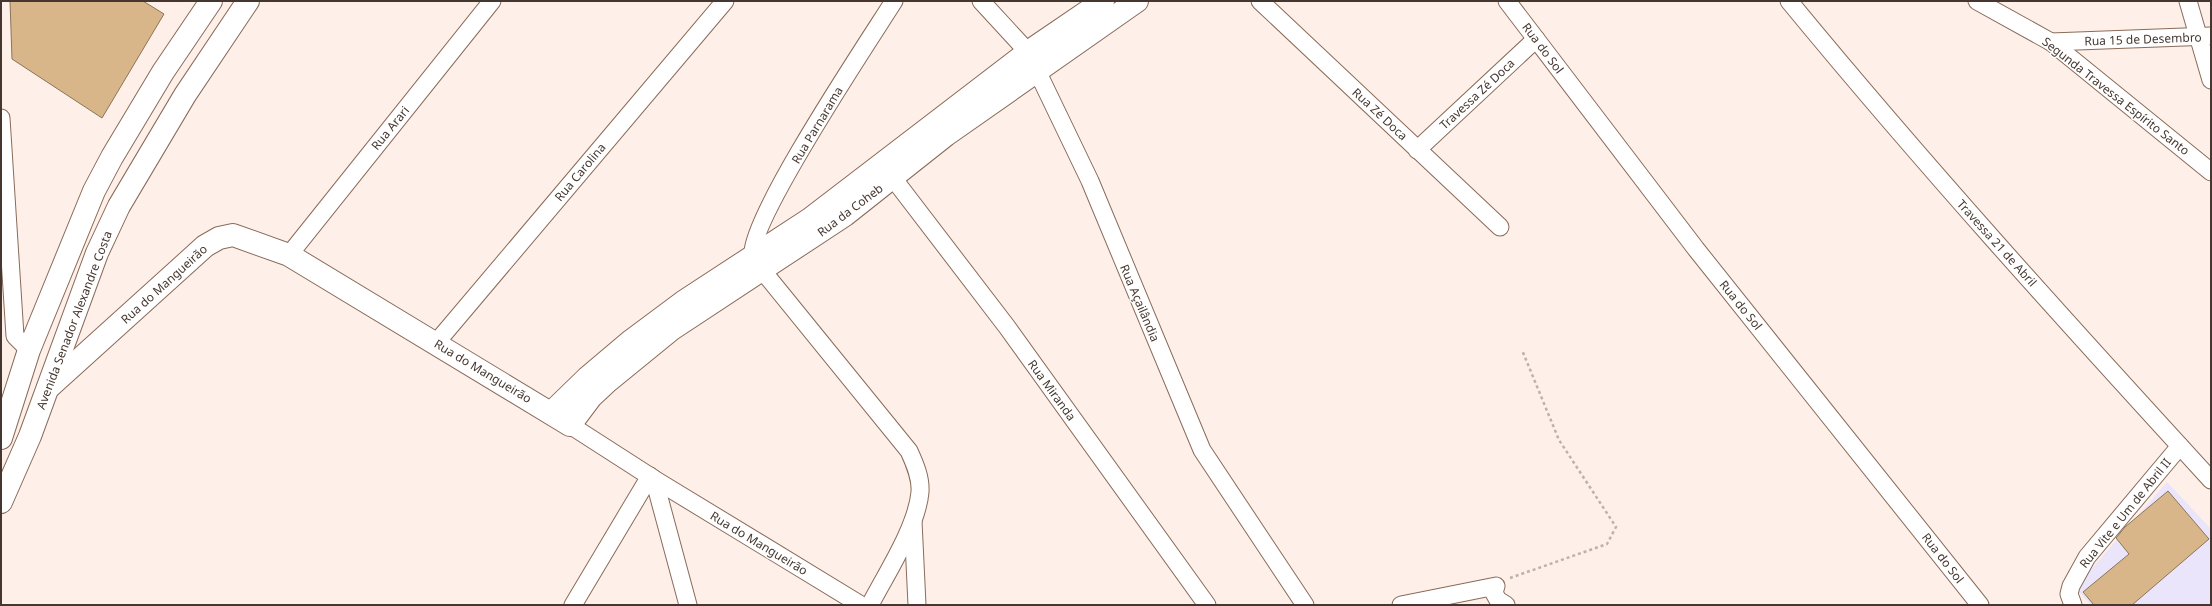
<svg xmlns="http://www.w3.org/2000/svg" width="2212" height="606" viewBox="0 0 2212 606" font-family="'Noto Sans',sans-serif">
	<rect width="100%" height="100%" fill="#fef0e8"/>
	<polygon fill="#ebe5fb" points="2167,482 2211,529 2211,605 2091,605 2075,588"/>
	<g fill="#d9b68a" stroke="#8a755b">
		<polygon points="10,1 143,1 164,14 102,118 12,59"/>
		<polygon points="2168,491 2209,539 2132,605 2094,605 2083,592 2129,554 2116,538 2125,527"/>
	</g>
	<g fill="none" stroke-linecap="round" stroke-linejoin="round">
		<g stroke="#896b5a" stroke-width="19">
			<g id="street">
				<polyline points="981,1 1028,52 1090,181 1202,450 1305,605"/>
				<polyline points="1260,1 1500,227"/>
				<polyline points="1507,1 1696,249 1980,605"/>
				<path d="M1789,1C1924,165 2067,323 2211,480"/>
				<polyline points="1977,1 2051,42 2211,172"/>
				<polyline points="2188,1 2211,80"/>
				<polyline points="2051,42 2211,36"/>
				<polyline points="1,118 15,336 29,350"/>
				<polyline points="1417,150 1536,39"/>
				<polyline points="893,178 1007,327 1207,605"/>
				<polyline points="289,255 492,1"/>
				<polyline points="436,343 725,1"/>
				<polyline points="570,425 654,479 861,605"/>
				<polyline points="654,479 688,605"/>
				<polyline points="913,521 917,605"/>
				<polyline points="573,605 650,476"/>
				<path d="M870,605C886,574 917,527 920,492C921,478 915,464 909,451L762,270C759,266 753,259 753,255C748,221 870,39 894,1"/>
				<polyline points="1401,605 1496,586 1494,593 1498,600 1506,605"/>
				<polyline points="2073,605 2069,594 2071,586 2087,557 2180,446"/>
			</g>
		</g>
		<g stroke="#896b5a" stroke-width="24">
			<g id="secondary">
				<polyline points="48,388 205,246 219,238 233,235 289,255 570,425 591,397 607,382 672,329 845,215 946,135 1137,1"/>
				<polyline points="551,413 587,378 632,340 683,302 810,219 1028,52 1103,1"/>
				<polyline points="1,438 29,350 94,191 112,157 163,72 211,1"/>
				<polyline points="1,502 30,436 97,253 119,206 185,95 248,1"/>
			</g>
		</g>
		<polyline stroke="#bfb1a9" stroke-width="2.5" stroke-dasharray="3 3" stroke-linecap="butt" points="1510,578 1607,544 1616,527 1559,440 1522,350"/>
		<use href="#street" stroke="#fff" stroke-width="17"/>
		<use href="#secondary" stroke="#fff" stroke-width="22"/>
	</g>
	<g text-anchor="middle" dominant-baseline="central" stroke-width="3" stroke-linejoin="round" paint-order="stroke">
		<g font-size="12" fill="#453730" stroke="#fff">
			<text transform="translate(2143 39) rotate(-2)">Rua 15 de Desembro</text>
			<text transform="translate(1543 48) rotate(53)">Rua do Sol</text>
			<text transform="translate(1477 94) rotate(-43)">Travessa Zé Doca</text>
			<text transform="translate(2116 96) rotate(38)">Segunda Travessa Espírito Santo</text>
			<text transform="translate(1380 114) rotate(43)">Rua Zé Doca</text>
			<text transform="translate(817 125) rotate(-59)">Rua Parnarama</text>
			<text transform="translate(390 128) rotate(-51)">Rua Arari</text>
			<text transform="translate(580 172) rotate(-50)">Rua Carolina</text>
			<text transform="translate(850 210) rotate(-37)">Rua da Coheb</text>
			<text transform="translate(1997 243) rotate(48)">Travessa 21 de Abril</text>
			<text transform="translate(164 284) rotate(-42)">Rua do Mangueirão</text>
			<text transform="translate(1140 303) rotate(67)">Rua Açailândia</text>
			<text transform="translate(1741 305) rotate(51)">Rua do Sol</text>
			<text transform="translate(74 320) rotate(-69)">Avenida Senador Alexandre Costa</text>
			<text transform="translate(483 371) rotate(31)">Rua do Mangueirão</text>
			<text transform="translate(1052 390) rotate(54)">Rua Miranda</text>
			<text transform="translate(2125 513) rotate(-51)">Rua Vite e Um de Abril II</text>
			<text transform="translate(759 543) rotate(31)">Rua do Mangueirão</text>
			<text transform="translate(1943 558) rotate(52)">Rua do Sol</text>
		</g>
	</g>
	<rect width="2212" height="606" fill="none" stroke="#453730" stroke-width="4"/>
</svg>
